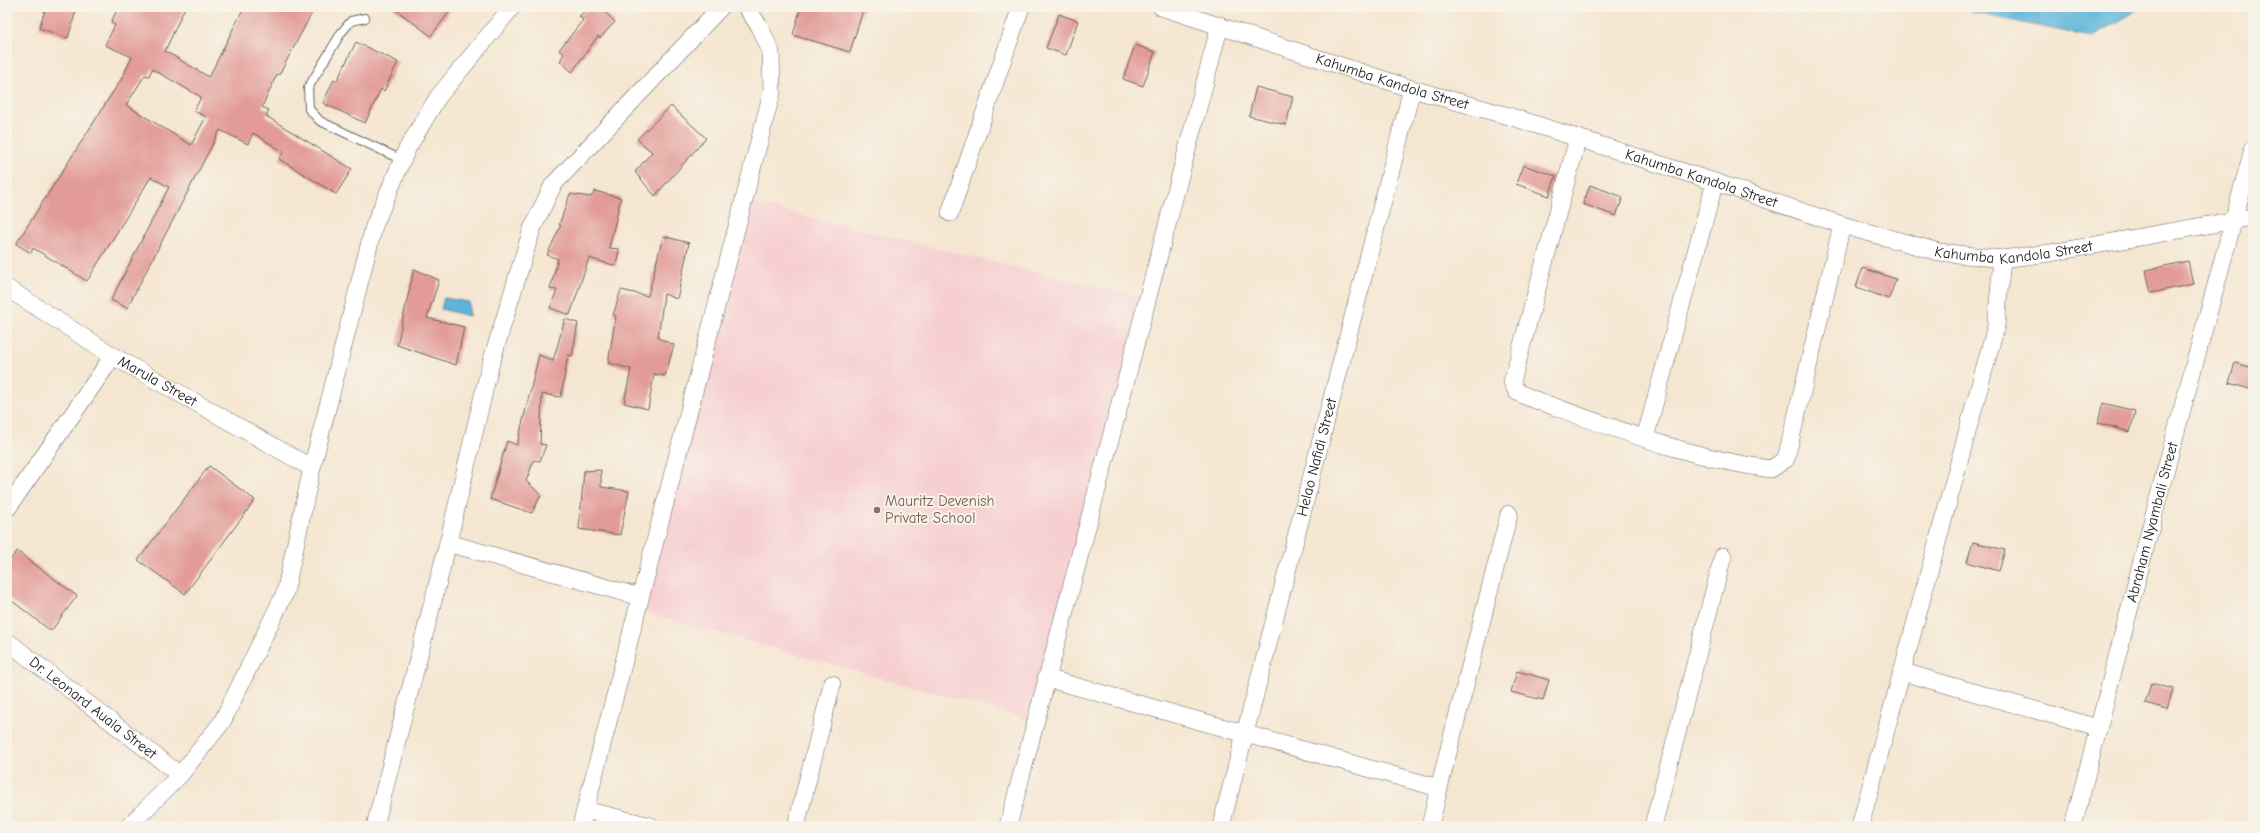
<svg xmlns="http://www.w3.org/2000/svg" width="2260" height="833" viewBox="0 0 2260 833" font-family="'Comic Neue',sans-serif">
	<rect width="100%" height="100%" fill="#f7f3e8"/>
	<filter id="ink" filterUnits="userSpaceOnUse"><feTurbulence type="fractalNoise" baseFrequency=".025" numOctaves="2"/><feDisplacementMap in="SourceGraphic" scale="8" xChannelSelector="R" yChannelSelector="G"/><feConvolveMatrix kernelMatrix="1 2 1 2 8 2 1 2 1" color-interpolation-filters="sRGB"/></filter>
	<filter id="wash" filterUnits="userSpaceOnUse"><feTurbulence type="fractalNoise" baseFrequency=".012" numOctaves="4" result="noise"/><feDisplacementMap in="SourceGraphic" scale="16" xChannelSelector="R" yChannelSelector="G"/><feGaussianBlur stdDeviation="0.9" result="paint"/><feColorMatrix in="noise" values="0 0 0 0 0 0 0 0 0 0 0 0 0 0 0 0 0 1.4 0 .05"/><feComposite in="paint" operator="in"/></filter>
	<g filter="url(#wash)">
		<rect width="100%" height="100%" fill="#f5e6d1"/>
		<polygon fill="#f7cfd1" points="743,201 1147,299 1035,721 636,610"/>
		<g fill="#5db5da" stroke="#3c687b">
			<polygon points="1966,7 2143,7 2091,37 1971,12"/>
			<polygon points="444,298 469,302 469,316 441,309"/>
		</g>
		<g id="blocks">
			<g fill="#e29b97" fill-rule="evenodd">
				<polygon points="46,7 77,7 68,38 39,28"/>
				<path d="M118,7H185L165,51L209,77L244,7H315L279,75L277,74L262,107L269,110L266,116L352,169L336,194L279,159L284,152L253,133L248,144L220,130L127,308L111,300L169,187L151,177L87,281L33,248L31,253L16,244L122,78L132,57L105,45L115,25L111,23ZM152,69L201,97L194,111L206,117L191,145L126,105L145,75L149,76Z"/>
				<polygon points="392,7 453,7 431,36"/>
				<polygon points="590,7 600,7 615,22 600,38 598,36 572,72 560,61 564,54 559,50 583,20 579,16"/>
				<polygon points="801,7 864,7 850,52 793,35"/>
				<polygon points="1059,14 1078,21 1066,55 1046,48"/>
				<polygon points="356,42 398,62 384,91 381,89 365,123 323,103 334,79 337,81"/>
				<polygon points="1135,45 1155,52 1143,86 1123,79"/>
				<polygon points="1256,87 1293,97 1286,125 1249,116"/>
				<polygon points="671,106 706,138 655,196 635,172 652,152 637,139"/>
				<polygon points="1523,165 1556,176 1549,196 1516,184"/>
				<polygon points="1590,185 1623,197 1616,216 1583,204"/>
				<polygon points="595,191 621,198 609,248 619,249 616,266 589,258 570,315 550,308 557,290 550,289 558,259 547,255 561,225 559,225 570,194 591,197"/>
				<polygon points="663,236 689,243 677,299 664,294 658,338 674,345 665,376 654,374 648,409 624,403 631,369 608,363 616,316 613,315 621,290 648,296"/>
				<polygon points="2188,261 2193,284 2151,293 2146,270"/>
				<polygon points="1863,268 1896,279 1889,299 1856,287"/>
				<polygon points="414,269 439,280 427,318 464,327 456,365 397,345"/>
				<polygon points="565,319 578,323 572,356 568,355 561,397 542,394 540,444 546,445 540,461 534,460 526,481 541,495 532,513 490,499 507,441 517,445 539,355 553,361"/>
				<polygon points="2235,363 2253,368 2253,390 2229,383"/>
				<polygon points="2103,403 2135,411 2130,432 2098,423"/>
				<polygon points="209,466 255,500 185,594 138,560"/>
				<polygon points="601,470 601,487 629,491 620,535 579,529 584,471"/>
				<polygon points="1973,542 2005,550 1999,571 1967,562"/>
				<polygon points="17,551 77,596 51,631 7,597 7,564"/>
				<polygon points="1517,671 1549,680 1543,700 1511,692"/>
				<polygon points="2151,683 2173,689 2167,709 2145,703"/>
			</g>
		</g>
	</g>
	<g filter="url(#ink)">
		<use href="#blocks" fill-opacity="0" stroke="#68635b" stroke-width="1"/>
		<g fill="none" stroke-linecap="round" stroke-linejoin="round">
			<g stroke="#68635b" stroke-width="10">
				<polyline id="lane" points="365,18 351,21 341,33 308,88 309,109 320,121 402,160"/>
			</g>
			<g stroke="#68635b" stroke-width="18">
				<g id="street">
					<path id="s1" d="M1161,7L1412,89L1512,117L1715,182L1842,225L1939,252L2002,259L2050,253L2253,217"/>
					<path d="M1578,138L1512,382L1517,392L1530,398C1609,426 1688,458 1771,469L1786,459L1842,225"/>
					<polyline points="950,213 1021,7"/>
					<path id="s2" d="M7,288L113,356L312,468"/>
					<polyline points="1645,438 1715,182"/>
					<polyline points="7,509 113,356"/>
					<polyline points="448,543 640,597"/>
					<path id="s3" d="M7,641L180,775"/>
					<polyline points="1903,672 2098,728"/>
					<polyline points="1046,678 1439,788 1509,514"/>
					<polyline points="585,810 651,826"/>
					<polyline points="129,826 180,775 222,722 285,593 312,468 374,226 407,149 438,97 512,7"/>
					<polyline points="375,826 448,543 490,366 532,229 553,185 721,7"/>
					<polyline points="581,826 772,92 771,52 760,27 746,7"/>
					<polyline points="796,826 832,684"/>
					<polyline points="1008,826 1220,25"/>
					<path id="s4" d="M1221,826L1412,89"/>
					<polyline points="1430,826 1439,788"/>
					<polyline points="1653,826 1723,556"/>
					<polyline points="1860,826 1996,326 2002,259"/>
					<path id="s5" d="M2073,826L2165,472L2253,149"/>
				</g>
			</g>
			<use href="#lane" stroke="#fff" stroke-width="8"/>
			<use href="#street" stroke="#fff" stroke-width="17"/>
		</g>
	</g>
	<circle fill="#8d6e63" stroke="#f7f3e8" stroke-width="1.5" cx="877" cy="510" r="4"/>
	<g text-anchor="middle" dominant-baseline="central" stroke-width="4" stroke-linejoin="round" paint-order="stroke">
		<g font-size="15" fill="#1c1c1c" stroke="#f7f3e8">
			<text stroke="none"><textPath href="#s1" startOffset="243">Kahumba Kandola Street</textPath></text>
			<text stroke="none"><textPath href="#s1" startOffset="567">Kahumba Kandola Street</textPath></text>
			<text stroke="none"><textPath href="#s1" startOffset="891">Kahumba Kandola Street</textPath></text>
			<text stroke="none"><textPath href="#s2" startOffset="177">Marula Street</textPath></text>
			<text stroke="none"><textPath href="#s4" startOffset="381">Helao Nafidi Street</textPath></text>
			<text stroke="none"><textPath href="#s5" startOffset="314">Abraham Nyambali Street</textPath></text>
			<text stroke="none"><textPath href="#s3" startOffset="109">Dr. Leonard Auala Street</textPath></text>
		</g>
		<g font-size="15" fill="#785e54" stroke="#f7f3e8" text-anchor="start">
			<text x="885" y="501">Mauritz Devenish<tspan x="885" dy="17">Private School</tspan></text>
		</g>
	</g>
	<rect width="2260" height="833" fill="none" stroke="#f7f3e8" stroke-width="24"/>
</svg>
